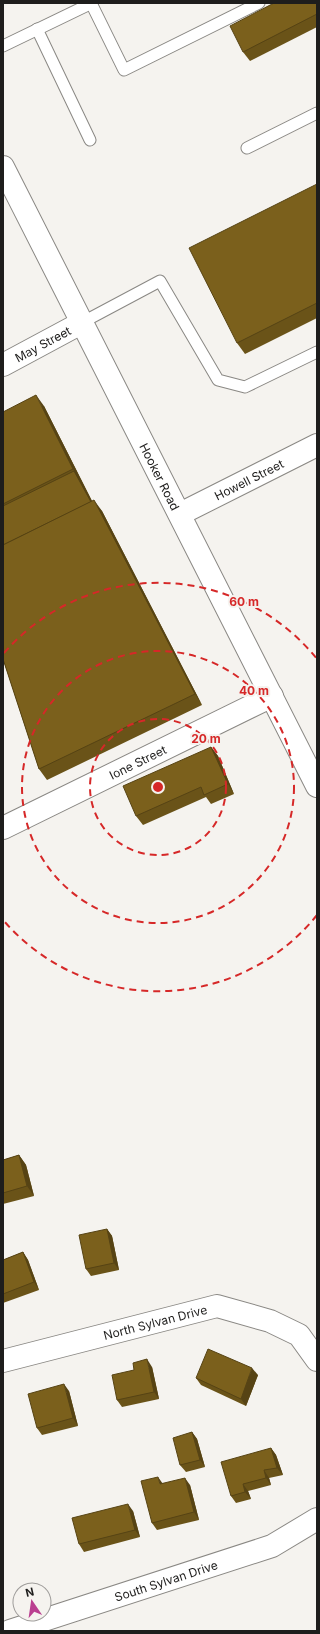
<svg xmlns="http://www.w3.org/2000/svg" width="320" height="1634" viewBox="0 0 320 1634" font-family="Inter,sans-serif">
	<rect width="100%" height="100%" fill="#f5f3ef"/>
	<g fill="none" stroke-linecap="round" stroke-linejoin="round">
		<g stroke="#8a8884" stroke-width="13">
			<g id="service">
				<polyline points="91,3 124,70 259,3"/>
				<polyline points="37,29 90,140"/>
				<polyline points="3,46 92,3"/>
				<polyline points="247,148 317,113"/>
				<polyline points="83,322 160,281 218,380 245,387 317,352"/>
			</g>
		</g>
		<g stroke="#8a8884" stroke-width="24">
			<g id="minor">
				<path id="s1" d="M3,365L83,322"/>
				<path id="s2" d="M180,514L317,445"/>
				<path id="s3" d="M3,828L272,696"/>
				<path id="s4" d="M3,1361L217,1306L270,1321L299,1335L317,1360"/>
				<path id="s5" d="M10,1631L272,1546L317,1519"/>
			</g>
		</g>
		<g stroke="#8a8884" stroke-width="24">
			<g id="secondary">
				<path id="s6" d="M3,167L317,786"/>
			</g>
		</g>
		<use href="#service" stroke="#fff" stroke-width="11"/>
		<use href="#minor" stroke="#fff" stroke-width="22"/>
		<use href="#secondary" stroke="#fff" stroke-width="22"/>
	</g>
	<g fill="#6a5318">
		<polygon points="317,3 317,27 250,61 243,52"/>
		<polygon points="317,184 317,318 245,354 237,343"/>
		<polygon points="44,406 92,501 102,511 202,705 47,780 39,769 3,659 3,412"/>
		<polygon points="211,747 218,756 234,794 211,804 206,797 143,825 136,816"/>
		<polygon points="19,1155 26,1165 34,1196 3,1204 3,1160"/>
		<polygon points="107,1229 112,1236 119,1270 91,1276 86,1269"/>
		<polygon points="23,1252 28,1260 39,1290 3,1303 3,1260"/>
		<polygon points="152,1367 159,1399 122,1407 117,1400"/>
		<polygon points="258,1375 246,1406 201,1385 196,1378"/>
		<polygon points="69,1391 78,1426 42,1435 37,1428"/>
		<polygon points="192,1432 197,1439 205,1467 186,1472 180,1465"/>
		<polygon points="271,1448 276,1455 283,1475 269,1478 271,1485 248,1491 251,1499 236,1503 231,1496"/>
		<polygon points="163,1483 190,1485 199,1520 157,1530 152,1523"/>
		<polygon points="133,1511 140,1537 84,1552 79,1544"/>
	</g>
	<g fill="#564314">
		<polygon points="36,395 44,406 98,513 91,503 73,469"/>
		<polygon points="94,500 102,511 202,705 195,694"/>
		<polygon points="211,747 218,756 234,794 228,784"/>
		<polygon points="19,1155 26,1165 34,1196 27,1186"/>
		<polygon points="107,1229 112,1236 119,1270 114,1263"/>
		<polygon points="23,1252 28,1260 39,1290 34,1282"/>
		<polygon points="147,1359 152,1367 159,1399 154,1392"/>
		<polygon points="252,1368 258,1375 246,1406 241,1399"/>
		<polygon points="64,1384 69,1391 78,1426 73,1418"/>
		<polygon points="192,1432 197,1439 205,1467 200,1460"/>
		<polygon points="271,1448 276,1455 283,1475 277,1468"/>
		<polygon points="264,1470 269,1478 271,1485 266,1478"/>
		<polygon points="158,1477 163,1484 160,1484"/>
		<polygon points="185,1478 190,1485 199,1520 194,1512"/>
		<polygon points="243,1484 248,1491 251,1499 245,1492"/>
		<polygon points="128,1504 133,1511 140,1537 135,1530"/>
	</g>
	<g fill="#7b601c" stroke="#564314">
		<polygon points="274,3 317,3 317,14 243,52 230,26"/>
		<polygon points="317,184 317,303 237,343 189,248"/>
		<polygon points="36,395 73,469 3,504 3,412"/>
		<polygon points="74,471 91,502 3,545 3,506"/>
		<polygon points="94,500 195,694 39,769 3,659 3,545"/>
		<polygon points="211,747 228,784 204,795 201,787 136,816 123,786"/>
		<polygon points="19,1155 27,1186 3,1193 3,1160"/>
		<polygon points="107,1229 114,1263 86,1269 79,1235"/>
		<polygon points="23,1252 34,1282 3,1294 3,1260"/>
		<polygon points="208,1349 252,1368 241,1399 196,1378"/>
		<polygon points="147,1359 154,1392 117,1400 112,1375 134,1370 133,1363"/>
		<polygon points="64,1384 73,1418 37,1428 28,1394"/>
		<polygon points="192,1432 200,1460 180,1465 173,1438"/>
		<polygon points="271,1448 277,1468 264,1470 266,1478 243,1484 245,1492 231,1496 221,1462"/>
		<polygon points="158,1477 160,1484 185,1478 194,1512 152,1523 141,1481"/>
		<polygon points="128,1504 135,1530 79,1544 72,1518"/>
	</g>
	<g fill="none" stroke="#d62828" stroke-width="2" stroke-dasharray="7 5">
		<circle cx="158" cy="787" r="68"/>
		<circle cx="158" cy="787" r="136"/>
		<path d="M317 915A204 204 0 0 1 4 921M4 653A204 204 0 0 1 317 659"/>
	</g>
	<g text-anchor="middle" dominant-baseline="central" stroke-width="4" stroke-linejoin="round" paint-order="stroke">
		<g font-size="12" fill="#1e1d1c" stroke="#f5f3ef">
			<text stroke="none"><textPath href="#s1" startOffset="45">May Street</textPath></text>
			<text stroke="none"><textPath href="#s6" startOffset="347">Hooker Road</textPath></text>
			<text stroke="none"><textPath href="#s2" startOffset="77">Howell Street</textPath></text>
			<text stroke="none"><textPath href="#s3" startOffset="150">Ione Street</textPath></text>
			<text stroke="none"><textPath href="#s4" startOffset="157">North Sylvan Drive</textPath></text>
			<text stroke="none"><textPath href="#s5" startOffset="164">South Sylvan Drive</textPath></text>
		</g>
	</g>
	<circle cx="158" cy="787" r="6" fill="#d62828" stroke="#f5f3ef" stroke-width="2"/>
	<g font-size="12" text-anchor="middle" font-weight="bold" fill="#d62828" stroke="#f5f3ef" stroke-width="4" stroke-linejoin="round" paint-order="stroke">
		<text x="244" y="606">60 m</text>
		<text x="254" y="695">40 m</text>
		<text x="206" y="743">20 m</text>
	</g>
	<rect width="320" height="1634" fill="none" stroke="#1e1d1c" stroke-width="8"/>
	<g transform="translate(32 1602) rotate(347)"><circle r="19" fill="#f5f3ef" stroke="#9f9d9b"/>
	<path d="M0-3L7 15L0 10L-7 15Z" fill="#ba3f90"/>
	<text y="-6" font-size="11" font-weight="bold" text-anchor="middle" fill="#1e1d1c">N</text>
	</g>
</svg>
